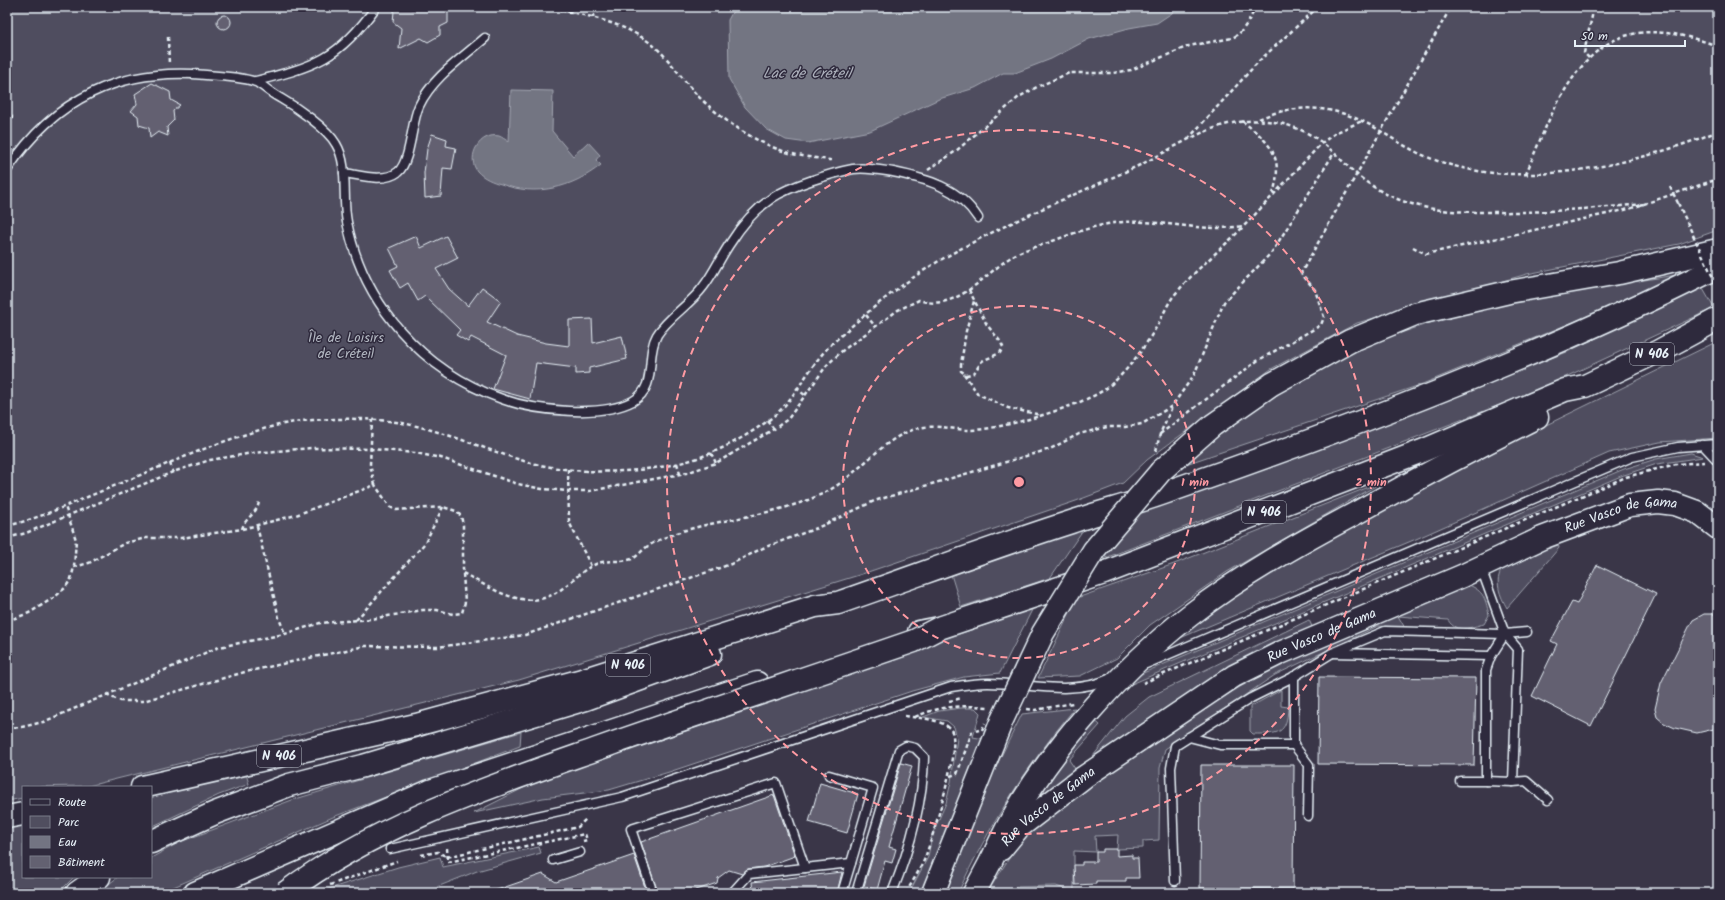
<svg xmlns="http://www.w3.org/2000/svg" width="1725" height="900" viewBox="0 0 1725 900" font-family="Kalam,sans-serif">
	<rect width="100%" height="100%" fill="#3a3648"/>
	<filter id="ink" filterUnits="userSpaceOnUse"><feTurbulence type="fractalNoise" baseFrequency=".025" numOctaves="2"/><feDisplacementMap in="SourceGraphic" scale="8" xChannelSelector="R" yChannelSelector="G"/><feConvolveMatrix kernelMatrix="1 2 1 2 8 2 1 2 1" color-interpolation-filters="sRGB"/></filter>
	<g filter="url(#ink)">
		<g fill="#504e5f" stroke="#9ca0ac">
			<polygon points="7,7 1718,7 1718,230 1679,244 1527,274 1357,323 1271,369 1147,460 1123,483 1076,501 859,575 519,680 88,786 23,787 23,798 7,801 7,179 19,158 7,152"/>
			<polygon points="1695,272 1420,385 1180,466 1265,400 1349,351 1441,319 1512,301"/>
			<polygon points="1702,287 1714,308 1533,392 1100,560 1149,502 1328,442 1567,352"/>
			<polygon points="1718,341 1718,438 1660,442 1609,453 1416,539 1178,639 1247,586 1403,495"/>
			<polygon points="1691,453 1703,457 1657,464 1621,476 1127,686 1129,679 1624,469 1656,459"/>
			<polygon points="1384,481 1227,572 1150,625 1117,658 1080,676 1038,678 1077,598 1174,564"/>
			<polygon points="1085,527 1050,578 961,607 950,571"/>
			<path d="M1558,543L1559,548L1507,608C1500,596 1494,581 1502,569Z"/>
			<path d="M1464,583C1483,590 1485,596 1489,615L1484,624C1471,627 1456,634 1448,620L1398,616L1405,628L1378,626L1275,675L1165,749L1160,768L1159,840L1143,841V848L1117,849L1118,835L1095,836L1096,852L1074,851V892L1056,886L1016,887L1011,893H987L1013,852L1037,824L1168,731L1266,671Z"/>
			<polygon points="1033,608 1000,673 964,677 912,691 669,772 609,790 543,798 474,813 553,773 671,736"/>
			<polygon points="1309,620 1315,633 1089,761 1125,716 1149,697"/>
			<path d="M1281,690V706L1288,707C1287,735 1278,734 1253,734L1250,731V707Z"/>
			<polygon points="961,708 975,708 980,713 973,737 984,739 927,884 922,893 909,893 928,857 932,835 946,803 951,782 957,738 954,727 947,721 923,717 939,711"/>
			<path d="M1075,708C1028,764 988,827 958,893H941L974,811L1022,714Z"/>
			<polygon points="1092,718 1100,725 1069,760 1078,773 1036,801 1041,786"/>
			<polygon points="521,732 520,746 333,817 160,893 97,893 118,877 151,877 151,858 180,842 292,800"/>
			<polygon points="246,774 249,784 219,795 151,827 151,796"/>
			<polygon points="23,825 23,877 74,877 58,893 7,893 7,828"/>
			<polygon points="539,847 541,853 477,871 437,887 439,893 316,893 398,867 440,857 443,867"/>
		</g>
		<g fill="#737482" stroke="#a2a6b1">
			<polygon points="735,7 1176,7 1172,13 1157,23 1129,28 1089,39 1051,59 1015,73 1003,73 975,88 939,99 870,131 808,143 786,140 766,129 745,107 729,79 728,20"/>
			<path d="M511,90L553,91L552,131L573,156L588,142L600,155L596,160L601,165C572,188 536,197 501,184C493,182 483,178 477,171C466,156 480,132 499,136C502,137 506,140 509,142Z"/>
		</g>
		<g fill="#636171" stroke="#e8f1f8">
			<polygon points="399,7 413,9 418,7 441,7 448,12 448,23 440,27 440,35 428,42 421,38 399,49 401,28 393,22 394,11"/>
			<circle cx="224" cy="22" r="7"/>
			<polygon points="152,83 170,92 171,100 180,105 173,111 174,120 167,127 168,136 158,132 150,138 149,128 139,125 138,116 131,111 137,104 135,94"/>
			<polygon points="432,134 447,139 446,146 456,148 452,169 443,168 441,196 425,198 424,173 427,149"/>
			<polygon points="416,236 421,248 446,236 458,258 436,269 449,289 468,306 482,287 501,301 487,322 517,336 546,343 569,346 569,320 592,319 593,343 622,336 627,359 589,368 589,373 576,374 576,368 536,363 530,399 493,389 506,355 471,337 468,342 456,335 460,330 425,296 418,301 408,283 400,288 390,270 398,266 389,248"/>
			<polygon points="1597,565 1656,594 1591,726 1532,696 1557,644 1551,641 1572,602 1577,604"/>
			<polygon points="1704,614 1718,614 1718,728 1697,733 1675,728 1664,723 1657,717 1655,709 1661,683 1690,625 1693,620"/>
			<polygon points="1319,677 1476,678 1474,765 1318,764"/>
			<polygon points="901,763 912,766 889,847 896,849 892,863 885,861 877,890 864,886"/>
			<polygon points="1201,765 1294,765 1293,889 1200,888"/>
			<polygon points="820,783 858,794 847,833 809,822"/>
			<polygon points="774,795 795,856 764,867 748,869 742,874 729,870 718,878 717,883 688,893 658,893 641,842"/>
			<polygon points="1103,849 1117,849 1117,856 1132,855 1132,858 1138,858 1139,878 1126,878 1126,881 1096,881 1096,884 1075,885 1074,865 1082,865 1082,862 1096,862 1096,852 1103,852"/>
			<polygon points="634,855 647,893 494,893 494,891 543,874 556,882"/>
			<polygon points="842,872 837,893 753,893 752,882"/>
		</g>
		<g fill="none" stroke-linecap="round" stroke-linejoin="round">
			<g stroke="#e8f1f8" stroke-width="11">
				<g id="lane">
					<path d="M256,81C315,66 338,60 376,7"/>
					<path d="M7,170C55,98 120,67 206,75C219,76 247,77 258,83C266,88 272,94 280,98C296,107 327,128 336,144C349,165 342,198 347,222C363,305 423,371 502,399C536,411 601,418 633,401C658,387 645,356 657,335C668,317 690,305 703,287C714,273 721,256 731,242C741,226 756,209 772,198C790,186 832,173 853,169C866,167 880,170 893,172C927,179 958,187 978,218"/>
					<path d="M344,173C359,175 384,183 398,172C411,161 411,123 419,106C432,78 462,58 485,38"/>
					<polyline points="1703,445 1718,461"/>
					<polyline points="1481,568 1505,634 1518,649 1513,782 1486,781 1486,670 1491,656 1505,634"/>
					<polyline points="1491,656 1332,653 1385,631 1505,634 1527,632"/>
					<polyline points="1146,664 1632,457 1678,447 1718,444"/>
					<polyline points="1189,737 1220,745 1294,745 1294,676"/>
					<polyline points="1294,745 1309,765 1308,816"/>
					<polyline points="829,775 873,788 851,863"/>
					<polyline points="1460,781 1486,781"/>
					<polyline points="1513,782 1526,781 1548,800"/>
					<path d="M390,849L622,797L951,687C963,685 975,683 988,683C1029,683 1072,697 1111,678"/>
					<polyline points="553,860 580,852"/>
					<polyline points="1175,881 1171,768 1175,746 1251,698 1295,676 1332,653"/>
					<polyline points="653,893 631,829 776,783 805,868"/>
					<polyline points="732,893 749,874 851,863 842,893"/>
					<path d="M856,893L899,750L906,746L915,748L924,757C923,803 909,851 892,893"/>
				</g>
			</g>
			<g stroke="#e8f1f8" stroke-width="25">
				<g id="secondary">
					<path id="s1" d="M1001,849L1019,827L1084,777L1234,676L1280,653L1462,576L1542,538L1630,505L1658,502L1675,504L1697,512L1718,528"/>
				</g>
			</g>
			<g stroke="#e8f1f8" stroke-width="25">
				<polyline id="primary" points="974,893 991,861"/>
			</g>
			<g stroke="#e8f1f8" stroke-width="25">
				<g id="highway">
					<polyline points="1161,471 1213,425 1272,384 1350,341 1415,314 1509,292 1619,273 1718,250"/>
					<polyline points="919,632 939,628 1104,573 1422,451 1565,390 1585,386 1659,351 1718,319"/>
					<path d="M142,787L416,725L582,680L815,606L838,603C916,576 993,547 1071,522C1101,512 1132,504 1161,494C1350,428 1540,357 1718,267"/>
					<polyline points="7,817 23,814"/>
					<polyline points="151,842 215,813 289,785 363,766 586,699 710,654"/>
					<path d="M991,861C998,847 1004,832 1012,819C1052,747 1125,666 1189,616C1242,575 1300,543 1358,512C1417,479 1477,447 1537,417"/>
					<polyline points="77,893 99,877"/>
					<polyline points="195,893 430,791 757,683"/>
					<polyline points="933,893 1002,720"/>
				</g>
			</g>
			<g stroke="#e8f1f8" stroke-width="2.5" stroke-dasharray="4 3" stroke-linecap="butt">
				<path d="M547,7C579,14 615,20 643,38C666,52 679,76 697,95C721,119 754,142 786,152C801,157 819,158 834,161"/>
				<polyline points="592,17 603,7"/>
				<polyline points="168,37 169,65"/>
				<polyline points="1589,58 1584,53 1594,7"/>
				<polyline points="7,111 12,115 9,136 9,144 11,146"/>
				<path d="M1259,119C1292,104 1329,105 1362,121C1378,128 1393,140 1409,148C1428,159 1451,166 1472,170C1549,184 1647,161 1718,131"/>
				<path d="M1242,121C1271,143 1284,156 1273,194"/>
				<polyline points="1188,139 1259,61 1318,7"/>
				<path d="M928,170L956,151L1019,97L1037,87L1069,73H1113L1131,70L1189,46L1232,38C1246,32 1248,17 1258,7"/>
				<path d="M1526,174C1545,128 1571,55 1622,37C1652,26 1689,36 1718,46"/>
				<polyline points="1670,187 1678,203"/>
				<polyline points="1413,247 1426,254 1629,209 1718,179"/>
				<polyline points="969,290 987,325 1000,341 1003,347 1000,353 982,361 974,373 967,375 961,371 961,365 966,331 974,301"/>
				<polyline points="866,315 874,325"/>
				<polyline points="964,374 978,394 1008,408 1041,415"/>
				<polyline points="796,388 806,396"/>
				<polyline points="767,420 774,429"/>
				<polyline points="1160,434 1257,361 1321,325 1324,317 1315,290 1301,273 1451,7"/>
				<polyline points="1156,451 1160,434 1172,407"/>
				<polyline points="711,453 716,463"/>
				<polyline points="170,463 173,472"/>
				<polyline points="677,463 680,474"/>
				<polyline points="568,469 569,522 591,566"/>
				<path d="M7,526C36,519 64,507 92,495C134,478 175,460 217,444C249,433 280,422 313,420C346,418 381,418 412,425C451,434 487,450 524,461C580,477 658,475 711,453C735,443 770,423 786,404C804,382 815,358 836,340C869,310 906,280 944,258C1007,222 1075,195 1140,165C1173,149 1203,127 1239,122C1268,117 1300,125 1324,144C1340,157 1353,174 1371,185C1384,194 1398,200 1412,204C1438,212 1465,212 1493,212C1544,213 1595,208 1646,204"/>
				<polyline points="257,526 279,618 285,634"/>
				<path d="M242,529C245,517 259,513 259,500"/>
				<path d="M7,538L26,533L173,472L210,460L253,453L311,448L371,449L415,453L441,458L518,484L542,489L569,491H590L686,473L716,463L774,429L788,419L827,365L842,351L898,310L919,300C959,314 987,269 1018,253C1028,248 1040,246 1050,242C1074,233 1097,224 1123,222C1154,220 1186,228 1217,228C1226,228 1235,227 1244,226"/>
				<polyline points="74,567 89,563 125,543 146,538 181,538 242,529 296,515 375,485 370,465 372,420"/>
				<path d="M463,573C485,585 513,604 540,599C563,595 576,572 596,564C607,559 621,563 632,559C637,557 642,550 648,546C659,539 673,534 686,530C732,517 783,514 826,492C859,475 882,437 919,428C936,424 954,430 971,430C1000,430 1086,405 1108,387C1128,371 1144,348 1157,326C1164,314 1168,301 1178,291C1198,267 1223,248 1244,226C1271,198 1296,170 1323,142L1337,132L1362,121"/>
				<polyline points="356,620 425,543 443,507"/>
				<polyline points="7,621 29,613 55,597 65,588 71,579 74,567 76,540 65,506"/>
				<polyline points="1143,683 1626,477 1676,464 1704,462"/>
				<polyline points="106,695 121,701 143,701 245,672 365,646 438,647 525,635 731,564 763,548 817,528 874,501 1050,449 1079,434 1107,427 1125,427 1142,424 1172,406 1194,375 1224,302 1272,252 1334,153"/>
				<polyline points="949,701 962,698"/>
				<polyline points="1027,709 1035,710 1073,703"/>
				<path d="M905,716C918,718 943,719 951,730C962,745 932,838 925,858C920,870 912,882 906,893"/>
				<path d="M915,717C939,706 962,705 988,707"/>
				<polyline points="7,728 22,727 43,722 219,647 285,634 320,623 371,619 423,610 437,610 453,614 462,613 465,602 463,573 463,525 461,516 456,511 443,507 396,510 390,507 375,485"/>
				<polyline points="950,776 957,774 972,732 979,730"/>
				<polyline points="447,848 448,862 585,834 587,840 583,841"/>
				<polyline points="421,855 438,852 447,857 578,827 587,818"/>
				<polyline points="330,885 397,861"/>
			</g>
			<use href="#lane" stroke="#2f2a3d" stroke-width="8"/>
			<use href="#secondary" stroke="#2f2a3d" stroke-width="22"/>
			<use href="#primary" stroke="#2f2a3d" stroke-width="22"/>
			<use href="#highway" stroke="#2f2a3d" stroke-width="22"/>
			<g stroke="#e8f1f8" stroke-width="25" stroke-linecap="butt">
				<g id="highway-bridge">
					<polyline points="1002,720 1043,633 1094,550 1161,471"/>
					<path d="M285,893C378,823 492,786 600,748C705,711 810,677 914,641L939,628"/>
				</g>
			</g>
			<g stroke="#e8f1f8" stroke-width="2.5" stroke-dasharray="4 3" stroke-linecap="butt">
				<polyline points="1678,203 1718,288"/>
				<polyline points="982,730 985,723"/>
			</g>
			<use href="#highway-bridge" stroke="#2f2a3d" stroke-width="22"/>
		</g>
	</g>
	<g fill="none" stroke="#ff9aa2" stroke-width="2" stroke-dasharray="7 5">
		<circle cx="1019" cy="482" r="176"/>
		<circle cx="1019" cy="482" r="352"/>
	</g>
	<g text-anchor="middle" dominant-baseline="central" stroke-width="3" stroke-linejoin="round" paint-order="stroke">
		<g fill="#2f2a3d" stroke="#b0b5c0" stroke-width="1">
			<rect x="1630" y="343" width="44" height="22" rx="3"/>
			<rect x="1242" y="501" width="44" height="22" rx="3"/>
			<rect x="606" y="654" width="44" height="22" rx="3"/>
			<rect x="257" y="745" width="44" height="22" rx="3"/>
		</g>
		<g font-size="13" font-weight="bold" fill="#e8f1f8">
			<text x="1652" y="354">N 406</text>
			<text x="1264" y="512">N 406</text>
			<text x="628" y="665">N 406</text>
			<text x="279" y="756">N 406</text>
		</g>
		<g font-size="14" fill="#b3b8c2" stroke="#2f2a3d">
			<text x="346" y="338">Île de Loisirs<tspan x="346" dy="16">de Créteil</tspan></text>
		</g>
		<g font-size="14" fill="#e8f1f8" stroke="#2f2a3d">
			<text stroke="none"><textPath href="#s1" startOffset="712">Rue Vasco de Gama</textPath></text>
			<text stroke="none"><textPath href="#s1" startOffset="388">Rue Vasco de Gama</textPath></text>
			<text stroke="none"><textPath href="#s1" startOffset="64">Rue Vasco de Gama</textPath></text>
		</g>
		<g font-size="15" font-style="italic" fill="#aeb2bd" stroke="#2f2a3d">
			<text x="807" y="74">Lac de Créteil</text>
		</g>
	</g>
	<circle cx="1019" cy="482" r="6" fill="#ff9aa2" stroke="#2f2a3d" stroke-width="2"/>
	<g font-size="12" text-anchor="middle" font-weight="bold" fill="#ff9aa2" stroke="#2f2a3d" stroke-width="3" stroke-linejoin="round" paint-order="stroke">
		<text x="1195" y="486">1 min</text>
		<text x="1371" y="486">2 min</text>
	</g>
	<rect width="1725" height="900" fill="none" stroke="#2f2a3d" stroke-width="24"/>
	<rect x="12" y="12" width="1701" height="876" fill="none" stroke="#e8f1f8" stroke-width="1.5" filter="url(#ink)"/>
	<rect x="22" y="786" width="130" height="92" fill="#2f2a3d" stroke="#797a88"/>
	<rect x="30" y="799" width="20" height="6" fill="#2f2a3d" stroke="#797a88"/>
	<text x="58" y="806" font-size="12" fill="#e8f1f8">Route</text>
	<rect x="30" y="816" width="20" height="12" fill="#504e5f" stroke="#797a88"/>
	<text x="58" y="826" font-size="12" fill="#e8f1f8">Parc</text>
	<rect x="30" y="836" width="20" height="12" fill="#737482" stroke="#797a88"/>
	<text x="58" y="846" font-size="12" fill="#e8f1f8">Eau</text>
	<rect x="30" y="856" width="20" height="12" fill="#636171" stroke="#797a88"/>
	<text x="58" y="866" font-size="12" fill="#e8f1f8">Bâtiment</text>
	<path d="M1575 40v6h110v-6" fill="none" stroke="#e8f1f8" stroke-width="2"/>
	<text x="1581" y="40" font-size="12" fill="#e8f1f8" stroke="#2f2a3d" stroke-width="3" paint-order="stroke">50 m</text>
</svg>
